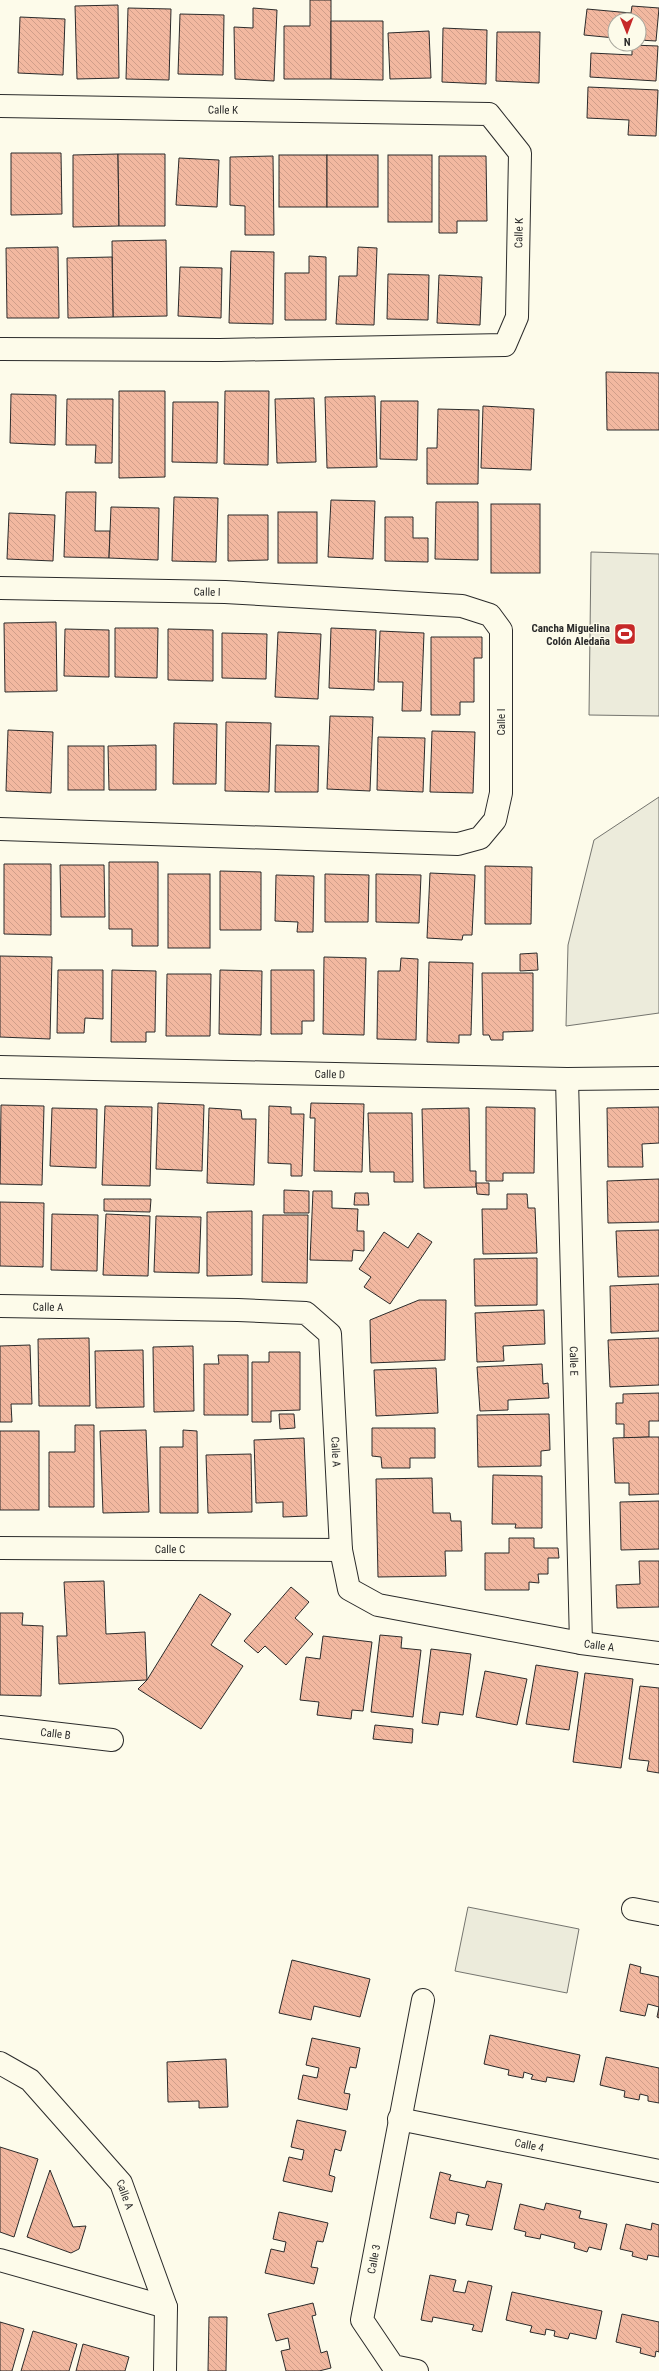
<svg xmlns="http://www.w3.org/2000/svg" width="659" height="2371" viewBox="0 0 659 2371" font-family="'Roboto Condensed',sans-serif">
	<defs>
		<pattern id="building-back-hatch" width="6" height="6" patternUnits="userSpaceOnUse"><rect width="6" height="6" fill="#f2b8a0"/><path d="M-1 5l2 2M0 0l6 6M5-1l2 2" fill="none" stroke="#d09e8a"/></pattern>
	</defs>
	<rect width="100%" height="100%" fill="#fdfbea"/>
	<g fill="#ecebdb" stroke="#74746e">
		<polygon points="591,552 659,554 659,716 589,715"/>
		<polygon points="659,797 659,1013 566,1026 568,945 594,840"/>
		<polygon points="468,1907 579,1929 567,1993 455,1971"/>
	</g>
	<g fill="url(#building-back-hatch)" stroke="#2b2b2b">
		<polygon points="310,0 331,0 331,79 284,79 284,26 310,26"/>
		<polygon points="118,5 119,78 77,79 75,6"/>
		<polygon points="632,6 659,8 656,41 639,40 639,20 615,20 615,38 584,35 587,9 631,13"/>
		<polygon points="128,8 171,9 169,80 126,79"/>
		<polygon points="253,8 277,10 274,81 235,79 234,27 253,28"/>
		<polygon points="180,14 224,15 223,75 178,74"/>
		<polygon points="20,17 65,19 63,75 18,73"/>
		<polygon points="331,21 383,21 383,80 331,79"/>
		<polygon points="443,28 487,30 486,84 442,82"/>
		<polygon points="429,31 431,78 390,79 388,33"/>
		<polygon points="497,32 540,32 539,83 496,81"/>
		<polygon points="632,45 658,46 656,81 590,77 591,53 632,55"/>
		<polygon points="588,87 658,90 656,136 628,135 629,120 587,118"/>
		<polygon points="11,153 61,153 62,214 11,215"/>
		<polygon points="118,154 119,226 73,227 73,155"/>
		<polygon points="118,154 165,154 165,226 119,226"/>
		<rect x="279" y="155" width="48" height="52"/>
		<rect x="327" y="155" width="51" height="52"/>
		<rect x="388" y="155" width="44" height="67"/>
		<polygon points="273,156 274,235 245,235 245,206 230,205 230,157"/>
		<polygon points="439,156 486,156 487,221 457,221 457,233 439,233"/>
		<polygon points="179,158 219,160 217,207 176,205"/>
		<polygon points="166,240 167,316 113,317 112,241"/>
		<polygon points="58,247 59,318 7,318 6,248"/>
		<polygon points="358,247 377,248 374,325 336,324 339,276 357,276"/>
		<polygon points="231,251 274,252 273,324 229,323"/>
		<polygon points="309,256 326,257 326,320 285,320 285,273 309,273"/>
		<polygon points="112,257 113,317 68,318 67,258"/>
		<polygon points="180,267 222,268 221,318 178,316"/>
		<polygon points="388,274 429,275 428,320 387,319"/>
		<polygon points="439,275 482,277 480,325 437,323"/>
		<polygon points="606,372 659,373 659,430 607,430"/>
		<polygon points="119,391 165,391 165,477 119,478"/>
		<polygon points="225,391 269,391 268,465 224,464"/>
		<polygon points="11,394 56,395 55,445 10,443"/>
		<polygon points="375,396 377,467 327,468 325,397"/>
		<polygon points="314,398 316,462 277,463 275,399"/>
		<polygon points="67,399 113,399 112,463 95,463 96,445 66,445"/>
		<polygon points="381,401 418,401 417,460 380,459"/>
		<polygon points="173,402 218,402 217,463 172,462"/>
		<polygon points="483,406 534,409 531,470 481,468"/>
		<polygon points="438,409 479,410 478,484 427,484 427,448 437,448"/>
		<polygon points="66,492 96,492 95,531 110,531 109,558 64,557"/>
		<polygon points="174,497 218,498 216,562 172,561"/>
		<polygon points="331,500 375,501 373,559 328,557"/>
		<polygon points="436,502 478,502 478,560 435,559"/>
		<rect x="491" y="504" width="49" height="69"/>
		<polygon points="111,507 159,508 158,560 109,558"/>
		<rect x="278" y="512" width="39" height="51"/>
		<polygon points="9,513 55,515 53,561 7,559"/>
		<polygon points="228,515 268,515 268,560 228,561"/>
		<polygon points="385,517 413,517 413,538 428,538 428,562 385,561"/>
		<polygon points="56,622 57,691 5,692 4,623"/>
		<polygon points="115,628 158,628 157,678 115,677"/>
		<polygon points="331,628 376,630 374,690 329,688"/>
		<polygon points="65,629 109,630 109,677 64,676"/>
		<polygon points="168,629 213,630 213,681 168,680"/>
		<polygon points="380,631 424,633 421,711 402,711 403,682 378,682"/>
		<polygon points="278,632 321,634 318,699 275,697"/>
		<polygon points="222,633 267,634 266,679 222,678"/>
		<polygon points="431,637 482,637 482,658 474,658 474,702 460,702 460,715 431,715"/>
		<polygon points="330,716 373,717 370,791 327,789"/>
		<polygon points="226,722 271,723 269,792 225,791"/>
		<polygon points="174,723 217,724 216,784 173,784"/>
		<polygon points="8,730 53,732 51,793 6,791"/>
		<polygon points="432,731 475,732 473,793 430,792"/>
		<polygon points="378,737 425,738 423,792 377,790"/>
		<polygon points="156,745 156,790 109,790 108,746"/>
		<polygon points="276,745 319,746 318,792 275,792"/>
		<rect x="68" y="746" width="36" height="44"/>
		<polygon points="109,862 158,862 158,946 132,946 132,929 109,929"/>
		<polygon points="4,864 51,864 51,935 4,934"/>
		<polygon points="60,865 104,865 105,917 61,917"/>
		<polygon points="485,866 532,867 531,924 485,924"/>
		<polygon points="220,871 261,872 261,930 220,930"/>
		<polygon points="430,873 475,875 472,935 463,935 462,940 427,938"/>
		<rect x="168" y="874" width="42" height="74"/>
		<polygon points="325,874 369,875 368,922 325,922"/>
		<polygon points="376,874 421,875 419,923 376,922"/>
		<polygon points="276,875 314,876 313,932 297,932 298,922 275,921"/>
		<polygon points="537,953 538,970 520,971 520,954"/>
		<polygon points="0,956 52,957 50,1039 0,1037"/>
		<polygon points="324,957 366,958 364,1035 323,1034"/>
		<polygon points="401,958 418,959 416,1040 377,1039 378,971 400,971"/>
		<polygon points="429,962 473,963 471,1035 459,1035 459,1043 427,1042"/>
		<polygon points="58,970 103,970 103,1019 85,1018 84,1033 57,1033"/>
		<polygon points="112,970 156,971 155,1032 146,1032 146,1042 111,1042"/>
		<polygon points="220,970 262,971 261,1035 219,1034"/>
		<polygon points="271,970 314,970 314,1021 302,1021 302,1034 271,1034"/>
		<polygon points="482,973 533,973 533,1031 503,1032 503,1040 491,1040 489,1035 483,1035"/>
		<polygon points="167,974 211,974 210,1036 166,1036"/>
		<polygon points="158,1103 204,1105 202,1171 156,1169"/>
		<polygon points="311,1103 364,1104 362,1172 314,1171 315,1118 310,1118"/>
		<polygon points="1,1105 44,1106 42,1185 0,1184"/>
		<polygon points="105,1106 152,1107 150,1186 102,1185"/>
		<polygon points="269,1106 291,1107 291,1114 304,1114 302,1176 291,1176 291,1164 268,1163"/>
		<polygon points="486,1107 535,1108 534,1173 503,1173 503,1181 486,1181"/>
		<polygon points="659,1107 659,1143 642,1144 643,1167 608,1167 607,1108"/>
		<polygon points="52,1108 97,1109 96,1168 50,1166"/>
		<polygon points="209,1108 241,1110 242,1119 256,1119 254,1185 207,1183"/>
		<polygon points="469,1108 470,1171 476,1171 476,1187 424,1188 422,1109"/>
		<polygon points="368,1113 412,1113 413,1182 394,1182 394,1172 370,1172"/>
		<polygon points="659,1179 659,1222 608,1223 607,1181"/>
		<polygon points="476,1183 489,1183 489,1195 477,1194"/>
		<polygon points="284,1190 309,1191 309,1213 284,1213"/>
		<polygon points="313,1191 332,1191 332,1208 358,1209 357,1231 364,1231 364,1251 353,1250 352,1261 310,1260"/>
		<polygon points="355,1193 368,1193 369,1205 354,1205"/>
		<polygon points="507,1194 527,1194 528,1208 535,1208 537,1253 483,1254 482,1209 507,1209"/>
		<polygon points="104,1199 151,1199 150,1212 104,1211"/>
		<polygon points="0,1202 44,1203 43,1267 0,1266"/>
		<polygon points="252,1211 252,1275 207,1276 207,1212"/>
		<polygon points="52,1214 98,1215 97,1271 51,1270"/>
		<polygon points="106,1214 150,1216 148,1276 103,1275"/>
		<polygon points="263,1215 308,1215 307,1283 262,1282"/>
		<polygon points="156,1216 201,1217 199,1273 154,1272"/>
		<polygon points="659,1230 659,1276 618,1277 616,1231"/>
		<polygon points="384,1232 408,1248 418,1233 432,1242 390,1304 364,1287 371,1277 359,1269"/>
		<polygon points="537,1258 537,1305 475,1306 474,1259"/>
		<polygon points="659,1284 659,1331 611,1333 610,1286"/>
		<polygon points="419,1300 446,1300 445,1360 371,1363 370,1320"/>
		<polygon points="544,1310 545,1344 503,1346 504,1361 477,1362 475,1313"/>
		<polygon points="89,1338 90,1406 39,1406 38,1339"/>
		<polygon points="659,1338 659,1385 610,1387 608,1340"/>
		<polygon points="30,1345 32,1404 11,1404 12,1422 0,1422 0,1346"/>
		<polygon points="193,1346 194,1411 154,1412 153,1347"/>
		<polygon points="143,1350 144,1407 96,1408 95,1351"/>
		<polygon points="269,1352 300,1352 300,1410 271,1411 271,1422 252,1422 252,1362 269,1362"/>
		<polygon points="218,1355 248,1355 248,1415 204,1415 204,1364 219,1364"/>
		<polygon points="542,1364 543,1384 548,1383 549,1398 508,1400 508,1410 480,1411 477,1367"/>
		<polygon points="436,1368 438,1413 376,1416 374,1370"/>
		<polygon points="659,1393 659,1421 649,1421 649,1437 624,1438 624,1424 616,1424 616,1403 623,1403 623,1394"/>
		<polygon points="279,1414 294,1414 295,1428 280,1429"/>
		<polygon points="549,1414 550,1450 541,1451 541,1466 478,1467 477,1415"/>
		<polygon points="75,1425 94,1425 94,1507 49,1507 49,1452 75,1452"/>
		<polygon points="372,1428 435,1428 435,1458 410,1458 410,1468 382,1468 381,1457 372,1456"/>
		<polygon points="146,1430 149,1512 103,1513 100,1431"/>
		<polygon points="183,1430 197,1431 198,1513 160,1513 160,1447 183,1447"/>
		<rect x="0" y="1431" width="39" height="79"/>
		<polygon points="649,1437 659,1437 659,1494 629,1495 629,1483 615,1483 613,1438"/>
		<polygon points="304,1438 307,1516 283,1517 283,1502 256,1503 254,1440"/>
		<polygon points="251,1454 252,1512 208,1513 206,1455"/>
		<polygon points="493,1475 542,1476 542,1528 515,1528 516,1524 492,1524"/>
		<polygon points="432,1478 433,1513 450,1513 451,1521 461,1521 462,1551 445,1551 446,1576 378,1577 376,1479"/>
		<polygon points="659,1501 659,1549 621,1550 620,1502"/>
		<polygon points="509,1538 534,1538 534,1548 558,1548 559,1558 548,1558 548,1574 538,1574 539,1583 529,1582 529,1590 485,1590 485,1553 509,1553"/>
		<polygon points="639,1561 659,1561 659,1607 617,1608 616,1585 640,1584"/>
		<polygon points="104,1581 106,1634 145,1632 147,1680 59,1684 57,1636 67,1636 64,1582"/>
		<polygon points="291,1587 309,1602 295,1618 313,1634 286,1665 265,1646 258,1653 244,1641"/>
		<polygon points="200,1594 231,1614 211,1645 243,1666 201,1729 138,1689 147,1680"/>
		<polygon points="0,1613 23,1613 22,1625 43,1626 41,1696 0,1695"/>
		<polygon points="380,1635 402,1637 401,1648 421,1650 413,1717 371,1712"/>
		<polygon points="323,1636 372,1642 363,1711 352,1710 351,1719 317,1715 319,1702 300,1700 306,1657 320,1659"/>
		<polygon points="431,1649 471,1654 463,1715 440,1712 438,1725 422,1723"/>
		<polygon points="536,1665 578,1672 569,1730 526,1724"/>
		<polygon points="485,1671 527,1679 517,1725 476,1717"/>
		<polygon points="585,1673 633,1679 621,1768 573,1762"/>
		<polygon points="640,1686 659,1688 659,1773 647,1771 649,1761 629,1759"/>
		<polygon points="375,1725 413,1729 412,1743 373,1739"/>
		<polygon points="292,1960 370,1979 360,2017 314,2006 311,2020 279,2013"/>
		<polygon points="630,1964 641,1967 640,1973 659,1977 659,2018 657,2017 659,2007 648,2004 645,2016 620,2011"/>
		<polygon points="490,2035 580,2055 574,2082 547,2077 546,2082 531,2079 533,2075 524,2072 523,2078 508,2075 509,2070 484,2064"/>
		<polygon points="312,2038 360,2048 356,2068 350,2067 344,2093 350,2094 347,2110 298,2099 303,2075 317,2078 319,2068 306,2065"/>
		<polygon points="606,2057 659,2068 659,2103 648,2101 648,2096 640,2094 639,2100 624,2097 625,2091 600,2085"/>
		<polygon points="226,2059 228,2107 199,2108 199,2101 168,2102 167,2062"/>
		<polygon points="297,2120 346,2131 341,2151 335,2149 329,2175 335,2177 332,2192 283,2181 289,2157 302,2160 304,2150 291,2147"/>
		<polygon points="0,2147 38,2159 14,2237 0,2232"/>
		<polygon points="50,2170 73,2227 86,2226 79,2249 71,2253 27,2237"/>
		<polygon points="440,2172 451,2175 449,2180 485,2188 487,2181 502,2184 492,2230 466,2225 469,2215 457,2212 455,2224 430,2218"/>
		<polygon points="546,2203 581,2211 579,2218 607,2224 601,2250 589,2247 587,2252 574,2248 575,2243 541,2234 540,2239 525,2236 526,2232 514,2229 520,2204 544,2210"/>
		<polygon points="279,2212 328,2223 323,2242 317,2241 311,2267 318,2268 314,2284 265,2273 271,2249 284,2252 286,2242 273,2239"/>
		<polygon points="652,2223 659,2225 659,2257 648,2255 647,2260 632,2256 633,2252 620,2249 626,2224 651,2230"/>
		<polygon points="430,2275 456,2280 453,2291 465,2293 468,2281 492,2286 482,2332 472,2330 474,2325 433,2317 432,2322 421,2320"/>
		<polygon points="512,2292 602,2311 596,2339 570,2333 568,2339 554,2336 555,2331 546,2329 545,2335 530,2332 532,2326 506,2320"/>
		<polygon points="313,2303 316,2315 312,2316 321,2353 327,2351 331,2368 319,2371 286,2371 281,2351 290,2349 288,2338 276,2341 268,2314"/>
		<polygon points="622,2314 659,2322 659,2352 656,2351 655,2357 640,2353 641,2348 616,2342"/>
		<polygon points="209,2317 227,2317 226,2371 208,2371"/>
		<polygon points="0,2322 24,2329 12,2371 0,2371"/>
		<polygon points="33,2331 77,2344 69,2371 21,2371"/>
		<polygon points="83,2344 129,2357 125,2371 76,2371"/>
	</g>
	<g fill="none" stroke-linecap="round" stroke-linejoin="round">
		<g stroke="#2b2b2b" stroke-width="24">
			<g id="street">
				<path id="s1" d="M0,106L489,114L520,153L517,317L505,345L220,350L0,349"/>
				<path id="s2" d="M0,588L225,592L462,606L490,615L501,630V793L495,820L480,838L458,844L0,829"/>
				<path id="s3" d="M0,1067L567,1079L659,1078"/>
				<path id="s4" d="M567,1079L581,1643"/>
				<path id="s5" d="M0,1306L238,1310L306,1313L330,1334L341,1550L349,1589L378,1605L581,1643L659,1653"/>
				<path id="s6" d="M0,1548L341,1550"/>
				<path id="s7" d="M0,1727L112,1740"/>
				<polyline points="633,1909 659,1914"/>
				<path id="s8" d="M0,2063L30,2080L121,2183L166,2307L165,2371"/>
				<path id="s9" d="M399,2119L659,2171"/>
				<polyline points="0,2260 166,2307"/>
				<path id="s10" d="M417,2371L393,2366L362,2320L423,2000"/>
			</g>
		</g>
		<use href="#street" stroke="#fdfbea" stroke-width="22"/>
	</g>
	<defs>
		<g id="stadium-square" transform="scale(1.15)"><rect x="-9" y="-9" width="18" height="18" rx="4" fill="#c62828" stroke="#fdfbea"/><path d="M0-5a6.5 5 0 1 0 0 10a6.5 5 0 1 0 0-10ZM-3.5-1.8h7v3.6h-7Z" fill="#fff"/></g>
	</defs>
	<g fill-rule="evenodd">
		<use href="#stadium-square" x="625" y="634"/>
	</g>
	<g text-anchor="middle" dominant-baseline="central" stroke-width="3" stroke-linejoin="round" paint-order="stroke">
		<g font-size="11" fill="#2b2b2b" stroke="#fdfbea">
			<text stroke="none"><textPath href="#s1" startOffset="223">Calle K</textPath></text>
			<text transform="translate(519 233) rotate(-89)">Calle K</text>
			<text stroke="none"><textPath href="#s2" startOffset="207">Calle I</textPath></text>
			<text transform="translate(501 722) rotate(-90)">Calle I</text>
			<text stroke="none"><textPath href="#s3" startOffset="330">Calle D</textPath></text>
			<text stroke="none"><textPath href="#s5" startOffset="48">Calle A</textPath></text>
			<text stroke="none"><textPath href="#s4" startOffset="282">Calle E</textPath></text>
			<text stroke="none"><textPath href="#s5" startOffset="456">Calle A</textPath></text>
			<text stroke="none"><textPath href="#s6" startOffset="170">Calle C</textPath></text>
			<text stroke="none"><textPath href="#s5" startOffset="852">Calle A</textPath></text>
			<text stroke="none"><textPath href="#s7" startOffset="56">Calle B</textPath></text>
			<text stroke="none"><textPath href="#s9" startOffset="133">Calle 4</textPath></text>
			<text stroke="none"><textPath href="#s8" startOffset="184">Calle A</textPath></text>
			<text stroke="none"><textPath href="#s10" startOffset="142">Calle 3</textPath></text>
		</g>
		<g font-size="11" font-weight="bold" fill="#2b2b2b" stroke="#fdfbea" text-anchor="end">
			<text x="610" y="628">Cancha Miguelina<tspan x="610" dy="13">Colón Aledaña</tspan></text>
		</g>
	</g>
	<g transform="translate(627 32) rotate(179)"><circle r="19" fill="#fdfbea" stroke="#a9a89e"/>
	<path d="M0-3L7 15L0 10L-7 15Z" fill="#c62828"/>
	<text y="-6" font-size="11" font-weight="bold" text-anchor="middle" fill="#2b2b2b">N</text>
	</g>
</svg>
